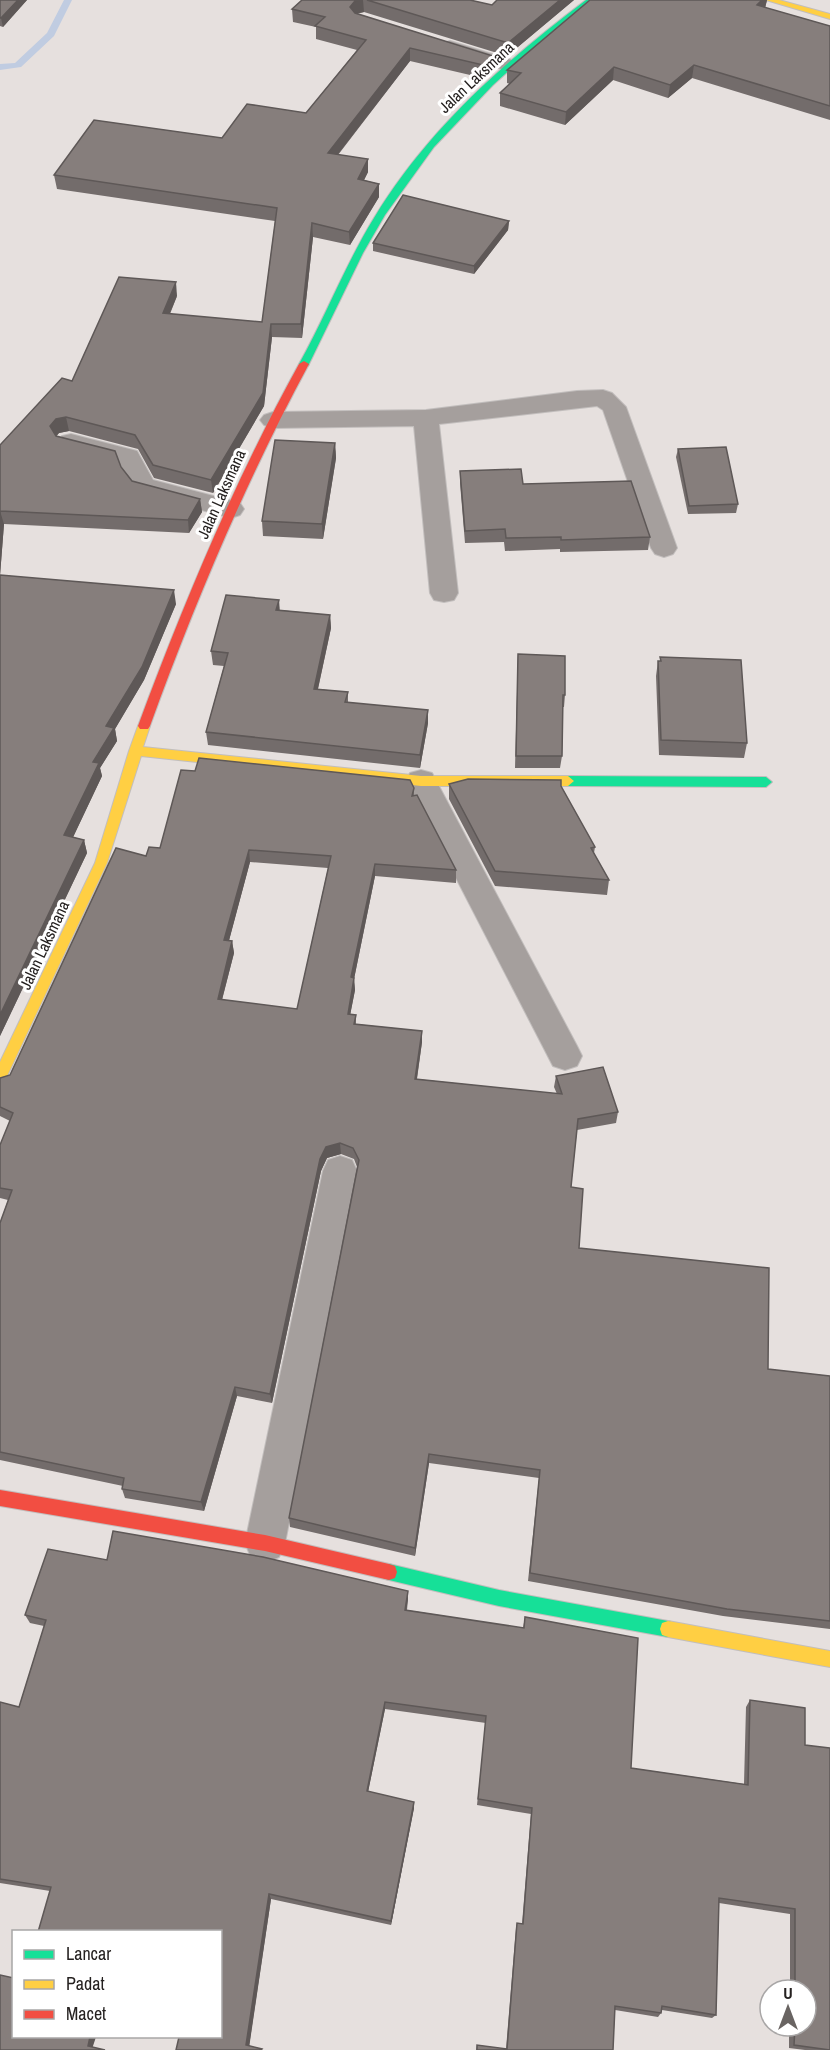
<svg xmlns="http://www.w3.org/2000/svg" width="830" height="2050" viewBox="0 0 830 2050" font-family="'Archivo Narrow',sans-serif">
	<rect width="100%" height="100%" fill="#e6e0de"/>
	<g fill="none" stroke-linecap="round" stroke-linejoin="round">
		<polygon fill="#c0cce1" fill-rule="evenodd" points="64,0 72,0 54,36 21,67 0,70 0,64 15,63 47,33"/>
		<g stroke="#c2bebd" stroke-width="2">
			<g id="street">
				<polygon points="450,41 518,62 521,66 518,70 511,72 443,51 440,47 443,43"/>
				<polygon points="603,390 612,393 626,407 677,548 673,554 664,557 655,554 651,548 603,410 597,406 439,424 458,593 454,600 444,602 434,600 430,593 414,426 273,428 264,425 260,420 264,415 273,412 426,410 577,391"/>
				<polygon points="71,434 137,451 153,480 240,503 244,509 240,515 231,518 135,492 125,479 119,463 62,448 58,442 62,436"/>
				<polygon points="421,770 432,773 577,1046 582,1056 577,1066 565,1070 553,1066 406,781 410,773"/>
				<polygon points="340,1156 352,1160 357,1171 285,1543 279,1557 265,1563 251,1557 245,1543 323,1171 328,1160"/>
			</g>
		</g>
		<g stroke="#c2bebd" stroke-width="2">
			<g id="fast">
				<path d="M586,0H595L526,55L493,85L434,147L385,215L363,253L309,364L308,366H300L299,364C326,316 345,265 374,218C427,130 505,61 586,0Z"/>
				<polygon points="568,776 766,777 772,782 766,787 568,786 562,781"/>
				<polygon points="389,1564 499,1590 668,1621 674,1623 676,1629 674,1635 668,1637 499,1606 389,1580 383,1578 381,1572 383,1566"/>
			</g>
		</g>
		<g stroke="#c2bebd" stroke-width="2">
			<g id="slow">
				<polygon points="766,0 779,0 830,14 830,19"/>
				<polygon points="144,722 150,726 143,747 421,776 568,776 574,781 568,786 421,786 141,756 107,863 7,1076 5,1080 0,1082 0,1062 95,863 129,751 138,726"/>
				<polygon points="668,1621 830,1651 830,1667 668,1637 662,1635 660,1629 662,1623"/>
			</g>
		</g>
		<g stroke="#c2bebd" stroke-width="2">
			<g id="jam">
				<path d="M304,361L309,364C246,481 195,602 150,726L148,729H140L138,726C184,602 235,480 299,364Z"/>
				<polygon points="0,1490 265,1535 389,1564 395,1566 397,1572 395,1578 389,1580 265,1551 0,1506"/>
			</g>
		</g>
		<use href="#street" fill="#a59f9d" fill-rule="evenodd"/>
		<use href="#fast" fill="#16e098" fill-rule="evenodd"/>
		<use href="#slow" fill="#ffcf43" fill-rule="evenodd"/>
		<use href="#jam" fill="#f24e42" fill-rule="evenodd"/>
	</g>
	<g fill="#736c6b" fill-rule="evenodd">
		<polygon points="0,0 27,0 3,27 0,26"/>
		<polygon points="302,0 470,0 492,5 497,0 574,0 507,56 364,12 356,14 493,69 483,78 410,61 338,155 368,159 368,172 364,180 379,184 379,197 350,245 313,237 302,338 272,337 264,406 213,493 154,478 138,449 69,431 59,433 56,436 121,467 132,481 200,499 202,512 189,533 4,524 0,575 176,604 144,680 115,729 117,741 100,768 102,776 73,837 84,840 87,853 0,1036 0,445 72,381 177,296 170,314 262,322 275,221 57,189 54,175 222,138 306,113 357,50 316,39 316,27 293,22 292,9"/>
		<polygon points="590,0 767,0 765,8 830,26 830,120 692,78 668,98 613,80 565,125 500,106 500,93 510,84 507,83 507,70"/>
		<polygon points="509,221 508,230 474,274 373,251 373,243"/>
		<polygon points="335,443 336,458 323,539 263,536 262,521"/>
		<polygon points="678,449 738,504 736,513 688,514 676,457"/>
		<polygon points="460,471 523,484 650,537 648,550 560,552 560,549 505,551 504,542 465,543 460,483"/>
		<polygon points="280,610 330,615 331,628 318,689 348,692 348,702 428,723 420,768 208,745 206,732 224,666 213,665 211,651"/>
		<polygon points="518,654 565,695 564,707 563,707 562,756 560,768 515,768"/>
		<polygon points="660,657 747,743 744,758 659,755 656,676 658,661 660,661"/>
		<polygon points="449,784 561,786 595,847 594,853 609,880 607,895 495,886 449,799"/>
		<path d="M414,788V796L456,870V883L375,876L354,979L355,990L350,1015H356V1024L422,1031V1042L417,1079L557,1094L554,1087L556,1076L618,1112L616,1123L577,1130L571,1187L579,1248L768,1369L830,1376V1629L723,1616L528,1581L539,1478L429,1463L415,1556L290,1527L289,1518L357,1167L354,1159L341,1154L327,1158L321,1171L272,1403L237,1396L204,1511L125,1498L122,1489L123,1486L0,1460V1223L8,1200L0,1198V1145L10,1121L0,1116V1078L10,1075L146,856L160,848ZM250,862L328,868L297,1009L222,1000L234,953L232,941L229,940Z"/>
		<polygon points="107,1560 408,1599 407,1610 523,1628 525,1617 631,1768 744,1784 746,1707 750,1700 805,1745 830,2050 805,2050 789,2048 789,2026 806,2026 806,1990 790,1990 790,1914 719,1903 716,2015 712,2018 662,2010 661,2013 658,2017 615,2010 613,2050 476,2050 477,2045 506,2049 516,1928 517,1923 522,1924 531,1814 477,1805 486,1723 385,1709 368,1792 414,1802 414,1808 391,1925 271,1899 249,2046 176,2050 220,1932 50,1891 0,1883 0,1702 19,1707 44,1626 30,1623 25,1615"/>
	</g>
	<g fill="#5e5857">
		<polygon points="18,0 27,0 3,27 1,18"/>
		<polygon points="359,0 363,0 364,12 355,14 350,7 355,1"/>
		<polygon points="560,0 574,0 507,56 508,43"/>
		<polygon points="762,0 767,0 765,8 757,5"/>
		<polygon points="410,48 410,61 328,167 328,153"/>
		<polygon points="493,56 493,69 483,78 483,65"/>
		<polygon points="694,65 692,78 668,98 670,85"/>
		<polygon points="614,67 613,80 565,125 566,112"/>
		<polygon points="368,159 368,172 358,192 358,179"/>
		<polygon points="379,184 379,197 350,245 349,232"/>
		<polygon points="509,221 508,230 474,274 474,266"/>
		<polygon points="312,223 313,237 302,338 301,324"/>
		<polygon points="176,282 177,296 164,327 163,313"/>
		<polygon points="271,324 272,337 264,406 213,493 211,480"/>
		<polygon points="66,417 69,431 59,433 53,440 50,426 56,419"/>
		<polygon points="335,443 336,458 323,539 322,524"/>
		<polygon points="200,499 202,512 189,533 188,520"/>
		<polygon points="0,511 4,524 0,576"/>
		<polygon points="174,590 176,604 144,680 115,729 117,741 100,768 102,776 68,848 64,835 93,762 106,726"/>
		<polygon points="279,600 280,613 276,610"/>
		<polygon points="330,615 331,628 315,702 314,689"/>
		<polygon points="428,710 428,723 420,768 420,755"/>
		<polygon points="84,840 87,853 0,1036 0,1015"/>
		<polygon points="249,850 250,862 226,952 224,940"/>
		<polygon points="375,864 375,876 354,979 355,990 348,1026 348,1014 351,977"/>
		<polygon points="232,941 234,953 219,1011 218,999"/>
		<polygon points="422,1031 422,1042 415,1091 415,1079"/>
		<polygon points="340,1143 341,1154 327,1158 321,1171 272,1403 270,1394 320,1159 326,1147"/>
		<polygon points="235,1387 237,1396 204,1511 201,1502"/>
		<polygon points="429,1454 429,1463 415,1556 415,1548"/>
		<polygon points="408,1591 408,1599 405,1618 405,1610"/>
		<polygon points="385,1702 385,1709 367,1797 367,1791"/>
		<polygon points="414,1802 414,1808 391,1925 391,1921"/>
		<polygon points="269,1894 271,1899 249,2048 246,2045"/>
		<polygon points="90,2037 96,2037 92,2049 88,2046"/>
	</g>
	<g fill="#867e7c" stroke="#5e5857" stroke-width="1.5" fill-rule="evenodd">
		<polygon points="0,0 18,0 1,18 0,18"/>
		<polygon points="302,0 359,0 355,1 350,7 355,13 493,56 483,65 410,48 328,153 368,159 358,179 379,184 349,232 312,223 301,324 271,324 263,393 211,480 153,465 135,435 66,417 56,419 50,426 56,436 115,451 121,467 132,481 200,499 188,520 0,511 0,516 0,445 62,378 72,381 119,277 176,282 163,313 262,322 277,208 54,175 94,120 222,138 247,104 306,113 366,40 315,26 325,17 292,9"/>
		<polygon points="367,0 470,0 492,5 497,0 560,0 508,43"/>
		<polygon points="590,0 762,0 757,5 830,26 830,106 694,65 670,85 614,67 566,112 500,93 521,73 507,70"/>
		<polygon points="403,195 509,221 474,266 373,243"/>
		<polygon points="275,440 335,443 322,524 262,521"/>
		<polygon points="726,447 738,504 689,506 678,449"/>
		<polygon points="521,469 523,484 631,481 650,537 561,540 561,537 506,538 505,529 465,531 460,471"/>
		<polygon points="0,575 174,590 142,667 106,726 114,728 93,762 99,763 64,835 84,840 0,1015"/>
		<polygon points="226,595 279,600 276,610 330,615 314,689 348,692 345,702 428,710 420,755 206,732 228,653 211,651"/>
		<polygon points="518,654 565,656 565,695 563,695 562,756 516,756"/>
		<polygon points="660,657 741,660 747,743 661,740 658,661 661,661"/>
		<path d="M199,758L410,780L414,788L412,796L417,795L456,870L375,864L351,977L354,978L348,1014L356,1015L354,1024L422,1031L415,1079L562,1094L556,1076L603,1067L618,1112L578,1119L571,1187L583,1189L579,1248L769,1268L768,1369L830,1376V1621L727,1609L530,1573L540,1470L429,1454L415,1548L289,1518L359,1160L353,1148L340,1143L326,1147L320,1159L270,1394L235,1387L201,1502L122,1489L124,1478L0,1452V1223L12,1190L0,1188V1145L13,1113L0,1107V1078L10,1075L116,848L146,856L149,847L160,848L181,770L195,771ZM249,850L331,856L297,1009L218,999L232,941L224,940Z"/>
		<polygon points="468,779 561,780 561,786 595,847 591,848 609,880 495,871 449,784"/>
		<polygon points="113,1531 263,1557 408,1591 405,1610 524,1628 525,1617 638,1638 631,1768 748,1785 750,1700 805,1708 805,1745 830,1748 830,2050 794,2045 795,2026 806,2026 806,1990 795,1990 795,1909 719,1898 716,2015 662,2006 661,2013 615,2006 613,2050 477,2050 477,2045 507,2049 517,1923 523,1924 532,1808 478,1799 486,1716 385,1702 367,1791 414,1802 391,1921 269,1894 246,2045 262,2049 261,2050 176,2050 179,2037 220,2037 220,1932 38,1932 51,1887 0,1879 0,1702 19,1707 46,1620 25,1615 48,1549 107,1560"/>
		<polygon points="0,1975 14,1978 14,2037 90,2037 88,2046 105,2050 0,2050"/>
	</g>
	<g text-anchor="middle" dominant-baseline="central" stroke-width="6" stroke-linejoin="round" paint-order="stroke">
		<g font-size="16" fill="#252120" stroke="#fff">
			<text transform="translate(476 77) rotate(-43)">Jalan Laksmana</text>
			<text transform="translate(221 494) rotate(-66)">Jalan Laksmana</text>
			<text transform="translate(44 945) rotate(-65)">Jalan Laksmana</text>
		</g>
	</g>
	<rect x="12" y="1930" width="210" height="108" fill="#ffffff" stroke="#a8a6a6" stroke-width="1.5"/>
	<rect x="24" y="1950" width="30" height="9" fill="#16e098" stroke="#a8a6a6" stroke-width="1.5"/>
	<text x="66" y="1960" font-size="18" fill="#252120">Lancar</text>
	<rect x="24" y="1980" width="30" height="9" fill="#ffcf43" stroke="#a8a6a6" stroke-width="1.5"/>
	<text x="66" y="1990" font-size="18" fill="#252120">Padat</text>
	<rect x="24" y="2010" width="30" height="9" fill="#f24e42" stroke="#a8a6a6" stroke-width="1.5"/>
	<text x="66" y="2020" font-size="18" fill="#252120">Macet</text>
	<g transform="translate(788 2008)"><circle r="28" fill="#ffffff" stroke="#a8a6a6" stroke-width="1.5"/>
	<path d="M0-4.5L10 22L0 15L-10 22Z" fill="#696462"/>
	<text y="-9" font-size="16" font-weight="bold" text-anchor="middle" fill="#252120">U</text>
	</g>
</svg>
